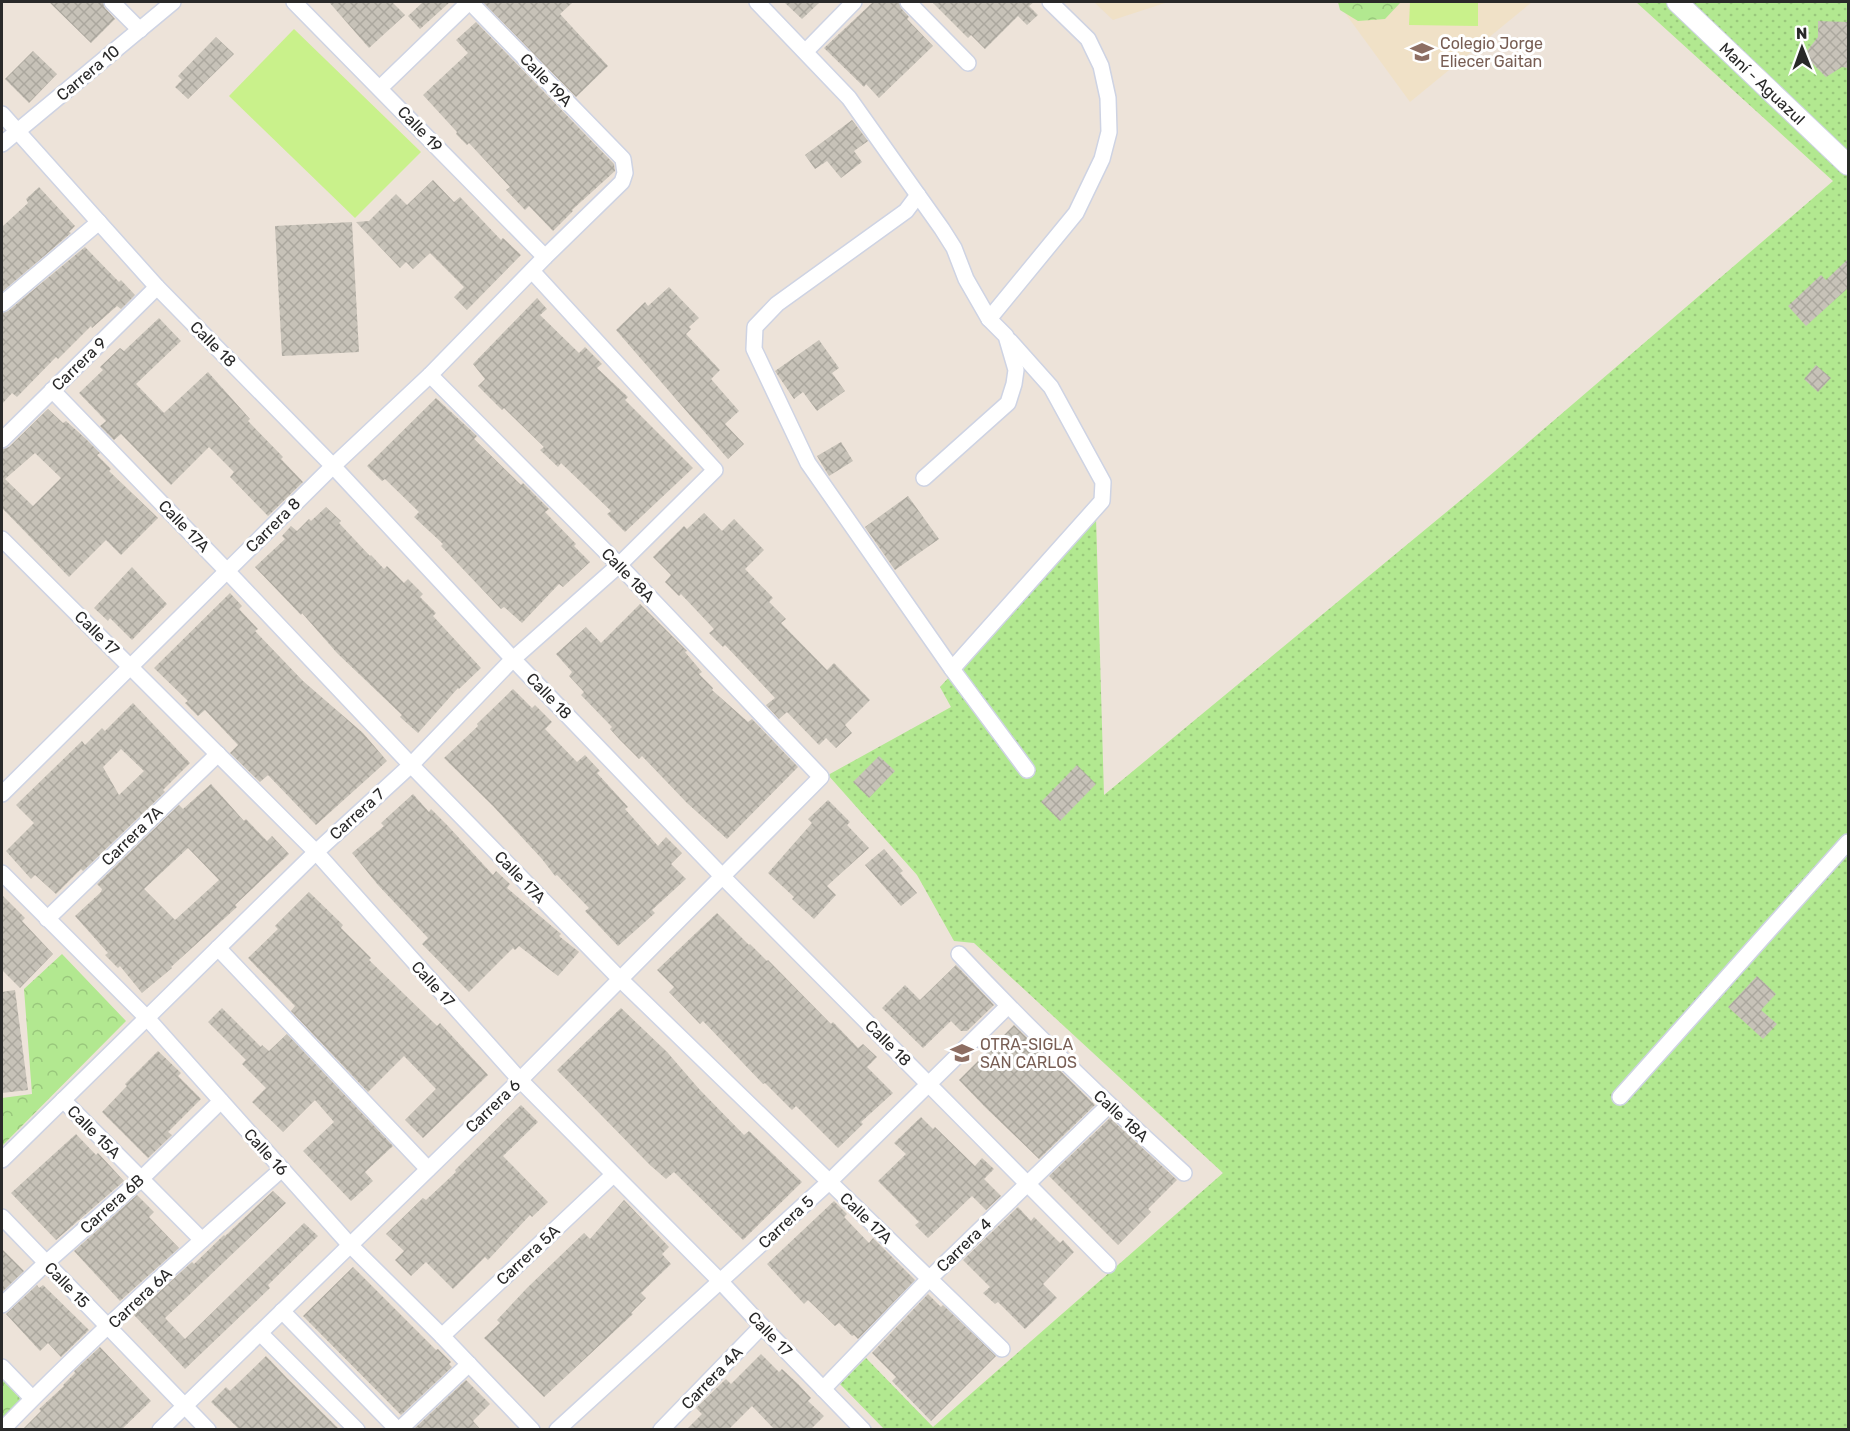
<svg xmlns="http://www.w3.org/2000/svg" width="1850" height="1431" viewBox="0 0 1850 1431" font-family="Rubik,sans-serif">
	<defs>
		<pattern id="grass-dots" width="8" height="8" patternUnits="userSpaceOnUse" patternTransform="scale(1.5)"><rect width="8" height="8" fill="#b2e890"/><path d="M2 2h.1M6 6h.1" fill="none" stroke="#99c77c" stroke-width="1.8" stroke-linecap="round"/></pattern>
		<pattern id="forest-crowns" width="20" height="18" patternUnits="userSpaceOnUse" patternTransform="scale(1.5)"><rect width="20" height="18" fill="#b2e890"/><path d="M2 6a3 3 0 1 1 6 0M12 15a3 3 0 1 1 6 0" fill="none" stroke="#99c77c"/></pattern>
		<pattern id="building-cross-hatch" width="8" height="8" patternUnits="userSpaceOnUse" patternTransform="scale(1.5)"><rect width="8" height="8" fill="#c7c2b8"/><path d="M0 0l8 8M0 8l8-8" fill="none" stroke="#aba79e"/></pattern>
	</defs>
	<rect width="100%" height="100%" fill="#ede3d9"/>
	<g fill="#f0e1c7">
		<polygon points="1094,2 1168,2 1113,20"/>
		<polygon points="1337,2 1532,2 1410,102"/>
	</g>
	<polygon fill="url(#grass-dots)" points="1636,2 1848,2 1848,1429 884,1429 840,1384 866,1358 933,1427 1223,1173 974,943 954,941 917,875 828,775 951,707 940,687 1096,517 1104,795 1467,495 1833,181"/>
	<g fill="url(#forest-crowns)">
		<polygon points="1338,2 1401,2 1385,19 1358,21 1340,10"/>
		<polygon points="62,954 126,1021 2,1146 2,1098 32,1094 24,989"/>
		<polygon points="2,1376 23,1399 2,1420"/>
	</g>
	<g fill="#c9f18b">
		<polygon points="1410,2 1478,2 1478,26 1409,25"/>
		<polygon points="294,29 421,152 355,218 229,96"/>
	</g>
	<g fill="url(#building-cross-hatch)" fill-rule="evenodd">
		<polygon points="49,2 103,2 105,8 115,19 91,43"/>
		<polygon points="329,2 392,2 405,15 369,48"/>
		<polygon points="423,2 450,2 420,29 408,16"/>
		<polygon points="483,2 573,2 560,14 608,66 576,97"/>
		<polygon points="784,2 820,2 802,19"/>
		<polygon points="873,2 899,2 901,8 909,17 907,19 933,46 879,98 866,84 864,87 824,48"/>
		<polygon points="932,2 1034,2 1029,6 1038,15 1027,25 1018,16 985,49 971,35 968,38"/>
		<polygon points="1818,21 1848,22 1848,68 1842,67 1826,77 1811,62 1806,52 1818,37"/>
		<polygon points="476,22 614,164 615,171 572,210 573,211 553,231 529,206 525,210 506,190 510,187 469,143 467,145 456,134 457,132 423,95 468,53 456,40"/>
		<polygon points="216,37 234,54 188,99 175,87 182,80 178,76"/>
		<polygon points="33,51 57,74 29,103 5,79"/>
		<polygon points="852,120 868,141 854,151 862,162 841,178 827,161 815,169 805,155"/>
		<polygon points="433,180 454,202 460,197 501,240 503,238 521,255 467,310 454,297 464,287 430,253 413,269 406,262 400,268 356,222 369,221 396,194 407,205"/>
		<polygon points="39,187 75,226 69,232 71,233 2,292 2,227 28,203 26,199"/>
		<polygon points="352,222 359,352 282,356 275,226"/>
		<polygon points="85,247 119,282 121,280 135,295 121,309 117,306 92,328 91,326 58,359 56,357 17,397 12,393 2,404 2,313 8,311"/>
		<polygon points="1848,259 1848,288 1806,326 1788,306 1821,275 1826,280"/>
		<polygon points="669,287 699,318 689,327 691,329 686,334 720,370 711,379 739,411 725,424 744,444 728,459 616,330 645,302 648,306"/>
		<polygon points="537,298 547,309 540,315 579,353 585,347 602,364 597,368 628,397 625,400 693,468 625,532 607,514 611,511 561,463 558,467 540,450 544,447 512,416 504,408 502,410 478,386 485,379 473,364"/>
		<polygon points="159,318 181,341 136,384 164,413 208,372 250,419 248,421 283,457 281,459 303,482 268,516 230,477 234,472 209,447 171,485 121,434 114,440 100,426 106,421 79,393 103,370 100,367 120,348 124,351"/>
		<polygon points="819,340 839,368 832,373 845,391 817,411 803,392 794,399 775,371"/>
		<polygon points="1816,365 1831,378 1818,392 1804,379"/>
		<polygon points="436,398 477,436 474,439 521,485 523,483 549,509 545,512 576,544 574,546 590,562 563,587 559,584 522,623 504,607 501,609 441,546 443,544 414,517 419,512 385,479 382,481 367,466"/>
		<path d="M48,409L63,423L66,421L86,439L100,453L97,455L111,469L109,471L158,518L121,555L106,540L69,577L2,508V449L9,447ZM35,453L61,478L33,506L5,479Z"/>
		<polygon points="841,442 853,461 829,476 817,456"/>
		<polygon points="908,496 939,539 895,570 865,527"/>
		<polygon points="326,507 341,521 339,523 370,556 371,555 384,569 387,566 404,583 408,579 423,594 420,597 436,613 433,616 481,668 459,689 458,688 418,733 400,717 402,715 337,653 302,613 301,615 255,567 285,539 282,536 291,526 297,531 309,519 311,521"/>
		<polygon points="704,513 722,531 734,519 764,550 745,569 773,598 769,602 786,619 781,623 827,670 834,663 870,700 845,725 852,733 836,748 826,738 819,745 787,712 779,719 766,705 775,698 725,645 723,647 709,633 714,629 681,594 679,596 665,582 671,575 653,557 684,526 687,529"/>
		<polygon points="132,567 167,604 132,640 110,618 108,621 94,608"/>
		<polygon points="230,593 242,606 239,609 258,629 255,631 303,681 363,733 387,761 316,825 268,775 260,782 230,753 238,745 205,710 198,716 185,703 188,701 154,668"/>
		<polygon points="640,604 687,651 685,652 702,672 699,674 713,688 712,690 748,722 752,719 798,767 727,839 687,803 642,756 639,759 620,740 610,729 612,727 581,695 584,692 569,676 572,672 556,654 586,627 601,643"/>
		<polygon points="513,689 532,708 535,705 552,722 545,729 577,762 585,755 600,771 597,773 628,807 625,809 658,846 666,837 682,853 671,864 686,879 652,910 655,913 618,946 585,911 589,908 557,875 555,876 542,859 493,806 444,758 478,726 477,724"/>
		<path d="M133,703L190,763L163,790L165,792L83,871L81,869L56,894L35,875L31,879L6,851L34,823L16,805L82,741L85,745L102,728L105,731ZM121,749L144,771L119,795L103,767Z"/>
		<polygon points="879,756 895,771 869,798 853,782"/>
		<polygon points="1077,765 1096,784 1060,821 1041,802"/>
		<path d="M211,784L244,821L246,819L267,841L272,836L289,854L235,905L237,907L171,967L172,968L142,993L120,966L118,968L105,955L108,953L75,916L101,892L102,889L97,884L179,805L183,809ZM188,848L219,880L175,920L144,889Z"/>
		<polygon points="413,794 429,812 431,809 448,826 493,875 496,871 510,884 507,888 561,934 559,936 579,952 558,976 519,946 515,950 513,948 469,992 422,944 428,938 378,885 352,853 384,826 381,823"/>
		<polygon points="828,800 850,822 847,825 869,848 827,886 836,895 814,919 792,899 794,897 768,873 812,823 808,819"/>
		<polygon points="884,849 903,871 900,873 917,893 901,906 865,865"/>
		<polygon points="309,892 343,925 341,928 371,958 369,960 437,1026 440,1023 488,1075 423,1138 405,1120 436,1089 404,1056 368,1092 291,1011 295,1006 248,958 278,929 275,926"/>
		<polygon points="2,895 25,918 22,921 53,954 20,988 2,970"/>
		<polygon points="717,913 749,945 750,944 767,961 768,960 831,1024 833,1022 858,1048 863,1044 877,1057 867,1067 893,1093 861,1122 863,1124 838,1148 796,1106 792,1110 765,1083 763,1084 703,1021 700,1024 669,992 674,987 657,970"/>
		<polygon points="956,965 994,1005 967,1031 961,1031 951,1021 923,1048 882,1008 905,985 920,1000"/>
		<polygon points="1757,976 1776,994 1761,1010 1777,1024 1763,1039 1728,1007"/>
		<polygon points="15,990 28,1090 2,1093 2,992"/>
		<polygon points="222,1008 261,1047 262,1045 269,1051 287,1034 393,1146 365,1172 373,1181 351,1201 303,1151 334,1122 315,1100 283,1132 252,1102 266,1088 242,1064 246,1060 208,1022"/>
		<polygon points="621,1008 667,1052 700,1090 744,1135 749,1131 802,1182 743,1240 674,1172 666,1179 650,1165 557,1070"/>
		<polygon points="1014,1025 1095,1105 1039,1159 985,1107 959,1080"/>
		<polygon points="158,1051 181,1073 178,1076 201,1099 168,1132 172,1135 148,1158 102,1112 127,1086 125,1084"/>
		<polygon points="521,1105 538,1122 503,1156 548,1202 532,1217 530,1215 488,1260 485,1257 453,1289 426,1262 411,1276 395,1260 404,1251 386,1234 423,1198 426,1200 456,1172 455,1170"/>
		<polygon points="921,1117 933,1129 935,1127 975,1166 982,1158 994,1169 984,1179 1001,1196 986,1210 972,1196 928,1238 915,1225 919,1222 878,1181 906,1154 894,1143"/>
		<polygon points="1110,1118 1177,1180 1148,1209 1151,1212 1118,1245 1049,1176"/>
		<polygon points="76,1134 96,1155 98,1153 124,1181 56,1240 11,1193"/>
		<polygon points="273,1191 286,1203 165,1318 185,1339 304,1223 318,1236 268,1285 270,1288 185,1369 134,1315 192,1262 194,1264 224,1235 225,1236"/>
		<polygon points="137,1195 154,1212 149,1217 179,1248 120,1301 74,1251"/>
		<polygon points="624,1200 669,1247 662,1254 671,1264 641,1293 646,1298 631,1313 633,1314 544,1397 484,1338 500,1323 497,1320 527,1288 584,1233 590,1239"/>
		<polygon points="834,1201 847,1214 844,1217 869,1243 873,1238 915,1280 858,1339 854,1335 852,1336 839,1323 835,1326 808,1300 804,1304 767,1264"/>
		<polygon points="1018,1207 1031,1221 1034,1217 1060,1243 1063,1240 1074,1252 1043,1284 1057,1298 1025,1329 998,1302 995,1304 983,1293 990,1287 963,1260"/>
		<polygon points="2,1249 24,1271 2,1292"/>
		<polygon points="353,1267 436,1350 438,1349 451,1362 449,1364 452,1367 401,1415 303,1316"/>
		<polygon points="37,1285 39,1288 43,1285 89,1330 61,1357 48,1343 40,1351 6,1314"/>
		<polygon points="928,1294 941,1307 943,1305 996,1356 931,1421 892,1381 896,1377 872,1353"/>
		<polygon points="100,1347 151,1401 121,1430 22,1430 41,1411 39,1409 64,1386 63,1385 75,1373 74,1371"/>
		<polygon points="761,1354 779,1372 782,1369 798,1384 811,1398 808,1401 824,1416 810,1430 775,1430 752,1406 728,1430 686,1430 702,1414 696,1408 697,1407 726,1379 731,1384"/>
		<polygon points="266,1356 287,1378 340,1430 240,1430 211,1402 226,1387 230,1391"/>
		<polygon points="466,1380 490,1404 473,1421 481,1430 415,1428"/>
	</g>
	<g fill="none" stroke-linecap="round" stroke-linejoin="round">
		<g stroke="#ced3e3" stroke-width="18">
			<g id="minor">
				<polyline points="112,2 140,30"/>
				<polyline points="294,2 545,257"/>
				<polyline points="757,2 849,98 942,229 954,248 966,279 989,319 1006,336 1016,370 1014,384 1008,403 924,478"/>
				<polyline points="908,2 968,63"/>
				<polyline points="806,51 854,2"/>
				<polyline points="380,88 469,2"/>
				<polyline points="2,114 157,287 333,466 513,659 722,876 1108,1265"/>
				<polyline points="2,144 173,2"/>
				<polyline points="918,195 906,211 777,304 755,327 754,349 808,463 952,669 1027,770"/>
				<polyline points="2,304 99,222"/>
				<polyline points="989,319 1076,213 1102,159 1109,132 1108,98 1101,66 1088,39 1050,2"/>
				<polyline points="52,390 227,571 411,765 620,979 1002,1349"/>
				<polyline points="2,440 157,287"/>
				<polyline points="2,539 316,852 520,1080 721,1282 762,1326 863,1430"/>
				<polyline points="952,669 1102,501 1103,482 1051,387 1010,341"/>
				<polyline points="2,794 333,466 430,375 545,257 622,182 625,173 623,159 470,2"/>
				<polyline points="2,873 147,1018 349,1244 442,1336 532,1430"/>
				<polyline points="47,919 218,754"/>
				<polyline points="218,948 428,1169"/>
				<path d="M959,954C1031,1031 1106,1103 1184,1173"/>
				<polyline points="1620,1097 1848,842"/>
				<polyline points="63,1100 202,1240"/>
				<polyline points="2,1160 316,852 411,765 513,659 619,565 715,470 532,271"/>
				<polyline points="2,1217 208,1430"/>
				<polyline points="2,1305 46,1263 141,1179 221,1101"/>
				<polyline points="282,1311 398,1430"/>
				<polyline points="260,1333 357,1430"/>
				<polyline points="442,1336 613,1175"/>
				<polyline points="2,1367 32,1398"/>
				<polyline points="823,1389 928,1280 1109,1105"/>
				<path d="M2,1430C91,1338 187,1253 282,1169"/>
				<polyline points="160,1430 520,1080 821,777 619,565 430,375"/>
				<polyline points="399,1430 469,1364"/>
				<polyline points="557,1430 829,1182 1008,1006"/>
				<polyline points="661,1430 762,1326"/>
			</g>
		</g>
		<g stroke="#ced3e3" stroke-width="22">
			<g id="tertiary">
				<path id="s1" d="M1677,2L1848,165"/>
			</g>
		</g>
		<use href="#minor" stroke="#fff" stroke-width="15"/>
		<use href="#tertiary" stroke="#fff" stroke-width="20"/>
	</g>
	<defs>
		<g id="school-bare" transform="scale(1.8)"><path d="M0-5L7-2L0 1L-7-2ZM-4 1L0 2.5L4 1V4Q0 6-4 4Z" fill="#8d6e63" stroke="#fff" stroke-width="2.5" paint-order="stroke"/></g>
	</defs>
	<g fill-rule="evenodd">
		<use href="#school-bare" x="1422" y="52"/>
		<use href="#school-bare" x="962" y="1053"/>
	</g>
	<g text-anchor="middle" dominant-baseline="central" stroke-width="6" stroke-linejoin="round" paint-order="stroke">
		<g font-size="16" fill="#785e54" stroke="#fff" text-anchor="start">
			<text x="1440" y="43">Colegio Jorge<tspan x="1440" dy="18">Eliecer Gaitan</tspan></text>
			<text x="980" y="1044">OTRA-SIGLA<tspan x="980" dy="18">SAN CARLOS</tspan></text>
		</g>
		<g font-size="16" fill="#292929" stroke="#fff">
			<text transform="translate(88 73) rotate(-40)">Carrera 10</text>
			<text transform="translate(546 80) rotate(46)">Calle 19A</text>
			<text stroke="none"><textPath href="#s1" startOffset="118">Maní - Aguazul</textPath></text>
			<text transform="translate(420 129) rotate(46)">Calle 19</text>
			<text transform="translate(213 344) rotate(45)">Calle 18</text>
			<text transform="translate(79 364) rotate(-44)">Carrera 9</text>
			<text transform="translate(273 525) rotate(-45)">Carrera 8</text>
			<text transform="translate(184 526) rotate(46)">Calle 17A</text>
			<text transform="translate(628 575) rotate(46)">Calle 18A</text>
			<text transform="translate(97 633) rotate(45)">Calle 17</text>
			<text transform="translate(549 696) rotate(46)">Calle 18</text>
			<text transform="translate(357 814) rotate(-42)">Carrera 7</text>
			<text transform="translate(132 836) rotate(-44)">Carrera 7A</text>
			<text transform="translate(520 877) rotate(46)">Calle 17A</text>
			<text transform="translate(433 984) rotate(48)">Calle 17</text>
			<text transform="translate(888 1043) rotate(45)">Calle 18</text>
			<text transform="translate(493 1106) rotate(-44)">Carrera 6</text>
			<text transform="translate(1121 1116) rotate(43)">Calle 18A</text>
			<text transform="translate(94 1132) rotate(45)">Calle 15A</text>
			<text transform="translate(266 1152) rotate(48)">Calle 16</text>
			<text transform="translate(112 1204) rotate(-42)">Carrera 6B</text>
			<text transform="translate(866 1218) rotate(44)">Calle 17A</text>
			<text transform="translate(786 1222) rotate(-43)">Carrera 5</text>
			<text transform="translate(964 1245) rotate(-44)">Carrera 4</text>
			<text transform="translate(528 1255) rotate(-43)">Carrera 5A</text>
			<text transform="translate(67 1285) rotate(46)">Calle 15</text>
			<text transform="translate(140 1298) rotate(-43)">Carrera 6A</text>
			<text transform="translate(770 1334) rotate(46)">Calle 17</text>
			<text transform="translate(712 1378) rotate(-46)">Carrera 4A</text>
		</g>
	</g>
	<rect width="1850" height="1431" fill="none" stroke="#292929" stroke-width="6"/>
	<g transform="translate(1802 48) rotate(359)" stroke="#ffffff" stroke-width="4.5" paint-order="stroke">
	<path d="M0-4.5L10 22L0 15L-10 22Z" fill="#292929"/>
	<text y="-9" font-size="16" font-weight="bold" text-anchor="middle" fill="#292929">N</text>
	</g>
</svg>
